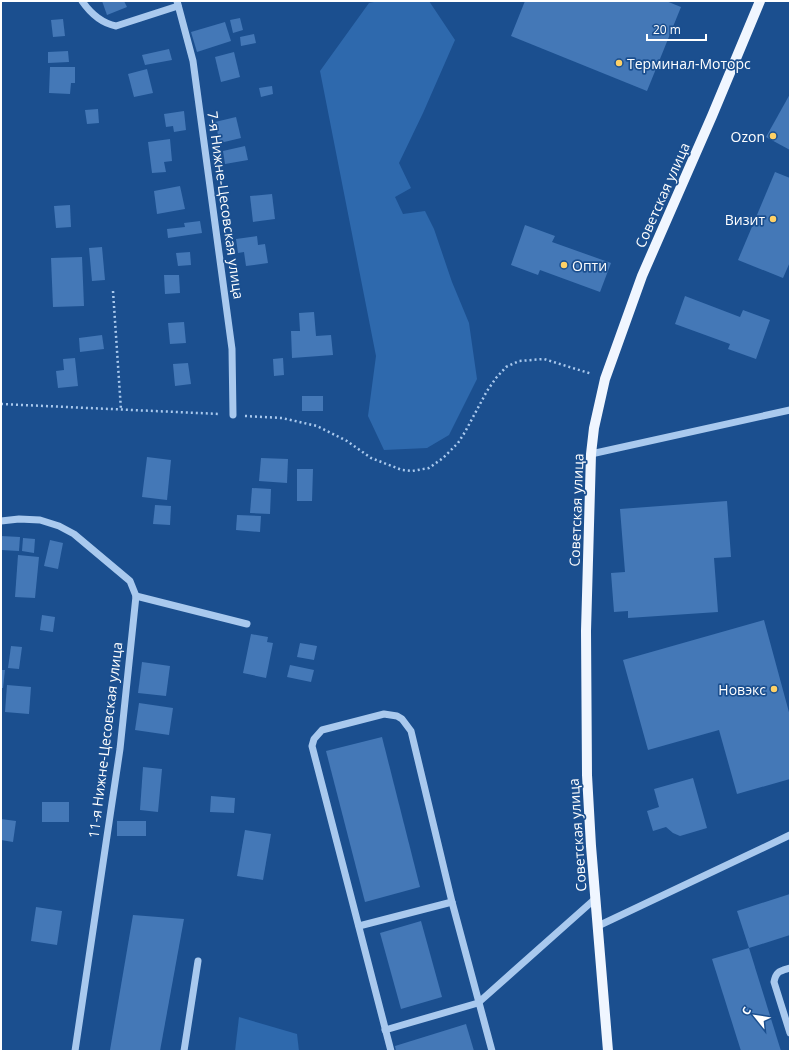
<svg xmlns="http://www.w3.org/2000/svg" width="791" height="1052" viewBox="0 0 791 1052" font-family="'Open Sans',sans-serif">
	<rect width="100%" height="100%" fill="#1b4f8f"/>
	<g fill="#2e69ad">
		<polygon points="379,1 429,1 455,40 423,113 399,163 411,188 395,197 403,214 425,211 434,229 452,282 469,323 477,379 449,435 427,448 384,450 368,416 376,356 320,71 369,3"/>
		<polygon points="239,1017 297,1034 299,1051 235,1051"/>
	</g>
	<g fill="#4478b7">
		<polygon points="102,1 124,1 127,7 107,15"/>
		<polygon points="525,1 666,1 681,7 647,91 511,36"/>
		<polygon points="240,18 243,30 233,33 230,20"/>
		<polygon points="63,19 65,36 53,37 51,20"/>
		<polygon points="225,22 231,41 197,52 191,32"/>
		<polygon points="254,34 256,43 241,46 240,37"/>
		<polygon points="169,49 172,60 145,65 142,55"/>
		<polygon points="68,51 69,62 48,63 48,52"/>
		<polygon points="234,52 240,77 221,82 215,57"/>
		<polygon points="50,67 75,67 75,83 71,83 70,94 49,93"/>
		<polygon points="147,69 153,93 134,97 128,74"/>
		<polygon points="272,86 273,94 261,97 259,88"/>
		<polygon points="790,94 790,150 766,137"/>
		<polygon points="98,109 99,123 87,124 85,110"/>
		<polygon points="184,111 186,130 174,132 173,126 166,127 164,114"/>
		<polygon points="236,117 241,138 220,143 215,122"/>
		<polygon points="170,139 172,161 164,162 166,172 152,173 148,142"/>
		<polygon points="245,146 248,160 225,164 223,151"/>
		<polygon points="775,172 790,178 790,262 783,278 738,260"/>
		<polygon points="180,186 185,209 157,214 154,191"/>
		<polygon points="272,194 275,219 253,222 250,196"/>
		<polygon points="70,205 71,227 56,228 54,206"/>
		<polygon points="200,221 202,233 168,238 167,229 185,227 184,223"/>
		<polygon points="525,225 555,236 552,242 611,263 600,292 540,270 538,275 511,265"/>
		<polygon points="257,236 258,245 265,244 268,263 246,266 244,252 238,253 236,239"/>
		<polygon points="102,247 105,280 92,281 89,248"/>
		<polygon points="190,252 191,265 178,266 176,253"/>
		<polygon points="82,257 84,306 53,307 51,258"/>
		<polygon points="164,275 179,275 180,293 165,294"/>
		<polygon points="685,296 740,317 743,310 770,320 756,359 728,349 730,344 675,324"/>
		<polygon points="314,312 316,336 331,335 333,355 292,358 291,331 300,331 299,313"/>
		<polygon points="184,322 186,343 170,344 168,323"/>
		<polygon points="102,335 104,349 80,352 79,338"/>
		<polygon points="75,358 78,386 58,388 56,371 64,370 63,359"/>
		<polygon points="283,358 284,375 274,376 273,359"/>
		<polygon points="188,363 191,384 175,386 173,364"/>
		<rect x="302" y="396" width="21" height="15"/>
		<polygon points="147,457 171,460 167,500 142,497"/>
		<polygon points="261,458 288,459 287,483 259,481"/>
		<polygon points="297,469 313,469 312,501 297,501"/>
		<polygon points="252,488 271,489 270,514 250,513"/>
		<polygon points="727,501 731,557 714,558 718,612 628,618 628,611 614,612 611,573 625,572 620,509"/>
		<polygon points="155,505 171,506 170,525 153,524"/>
		<polygon points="237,515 261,516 260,532 236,530"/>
		<polygon points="1,536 20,537 19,551 1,550"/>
		<polygon points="23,538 35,539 34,553 22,551"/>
		<polygon points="50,540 63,543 58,569 44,566"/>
		<polygon points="18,555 39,557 35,598 15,597"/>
		<polygon points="42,615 55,617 53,632 40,630"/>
		<polygon points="764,620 790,716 790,779 737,794 719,730 648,750 623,660"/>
		<polygon points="251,634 268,637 267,642 273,643 266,678 243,673"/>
		<polygon points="300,643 317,646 314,660 297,657"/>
		<polygon points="11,646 22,647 19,669 8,668"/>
		<polygon points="142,662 170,666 166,696 138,693"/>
		<polygon points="290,665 314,670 311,682 287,677"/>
		<polygon points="1,670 5,670 3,688 1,688"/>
		<polygon points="7,685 31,687 29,714 5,712"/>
		<polygon points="139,703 173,708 169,735 135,730"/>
		<polygon points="382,737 420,887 365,902 326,751"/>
		<polygon points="143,767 162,769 158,812 140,810"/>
		<polygon points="693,778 707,828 680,836 673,833 666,827 653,831 647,811 659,807 654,789"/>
		<polygon points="211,796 235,798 234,813 210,812"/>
		<rect x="42" y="802" width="27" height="20"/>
		<polygon points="1,819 16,821 13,842 1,840"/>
		<rect x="117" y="821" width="29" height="15"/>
		<polygon points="245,830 271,834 263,880 237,876"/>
		<polygon points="790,894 790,935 749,948 737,911"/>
		<polygon points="36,907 62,911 57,945 31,941"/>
		<polygon points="133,915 184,919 160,1051 117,1051 110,1050"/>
		<polygon points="421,921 442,997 401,1009 380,933"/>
		<polygon points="749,948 781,1051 741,1051 712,959"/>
		<polygon points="466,1024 474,1051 396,1051 395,1046"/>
	</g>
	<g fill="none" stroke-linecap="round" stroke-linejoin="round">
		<g stroke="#a9c9ee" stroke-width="2.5" stroke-dasharray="2 3" stroke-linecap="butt">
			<polyline points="113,291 121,410"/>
			<polyline points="1,404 220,414"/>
			<polyline points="245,416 282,418 317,426 347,441 371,458 402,470 412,471 429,468 443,458 458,443 465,432 487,391 496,378 506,367 519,361 544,359 592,374"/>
		</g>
		<g stroke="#a9c9ee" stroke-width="7">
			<path d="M82,1C91,14 101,23 116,26L178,6"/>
			<polyline points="177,1 193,61 232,349 233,415"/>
			<polyline points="591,454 790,410"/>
			<polyline points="1,521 19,519 40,520 59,526 74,534 130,581 136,596 120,749 75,1051"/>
			<polyline points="136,596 247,624"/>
			<polyline points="359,926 452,902"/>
			<polyline points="598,926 790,835"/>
			<path d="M790,968C780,971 776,971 774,982L790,1033"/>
			<polyline points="385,1030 478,1003 596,898"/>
			<polyline points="184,1051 198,961"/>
			<polyline points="391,1051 312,746 314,739 322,730 384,714 397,716 402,719 411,731 452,902 492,1051"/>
		</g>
		<polyline stroke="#f0f6ff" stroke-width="10" points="608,1051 591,846 587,775 586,631 591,454 594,428 605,379 642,276 712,116 760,1"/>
	</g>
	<g fill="#ffd166" stroke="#1b4f8f" stroke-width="1.5">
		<circle cx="619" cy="63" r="4"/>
		<circle cx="773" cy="136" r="4"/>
		<circle cx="773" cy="219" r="4"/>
		<circle cx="564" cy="265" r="4"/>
		<circle cx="774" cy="689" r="4"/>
	</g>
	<g text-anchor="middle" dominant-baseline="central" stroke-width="3.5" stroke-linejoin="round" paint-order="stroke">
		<g font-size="14" fill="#fff" stroke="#1b4f8f" text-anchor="end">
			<text x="627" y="63" text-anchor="start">Терминал-Моторс</text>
			<text x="765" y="136">Ozon</text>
			<text x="765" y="219">Визит</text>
			<text x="572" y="265" text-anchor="start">Опти</text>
			<text x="766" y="689">Новэкс</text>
		</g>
		<g font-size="14" fill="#fff" stroke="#1b4f8f">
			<text transform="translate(662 195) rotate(-66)">Советская улица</text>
			<text transform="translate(226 205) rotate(82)">7-я Нижне-Цесовская улица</text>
			<text transform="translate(576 510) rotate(-88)">Советская улица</text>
			<text transform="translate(105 740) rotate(-83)">11-я Нижне-Цесовская улица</text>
			<text transform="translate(577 835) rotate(-94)">Советская улица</text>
		</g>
	</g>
	<rect width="791" height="1052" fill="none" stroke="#ffffff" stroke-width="4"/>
	<g transform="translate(755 1016) rotate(300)" stroke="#1b4f8f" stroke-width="3" paint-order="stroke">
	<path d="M0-3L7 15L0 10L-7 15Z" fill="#ffffff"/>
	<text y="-6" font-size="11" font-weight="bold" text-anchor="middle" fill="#ffffff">С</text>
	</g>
	<path d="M647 34v6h59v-6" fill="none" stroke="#ffffff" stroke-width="2"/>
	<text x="653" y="34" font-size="12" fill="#ffffff" stroke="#1b4f8f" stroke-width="3" paint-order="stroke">20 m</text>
</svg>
